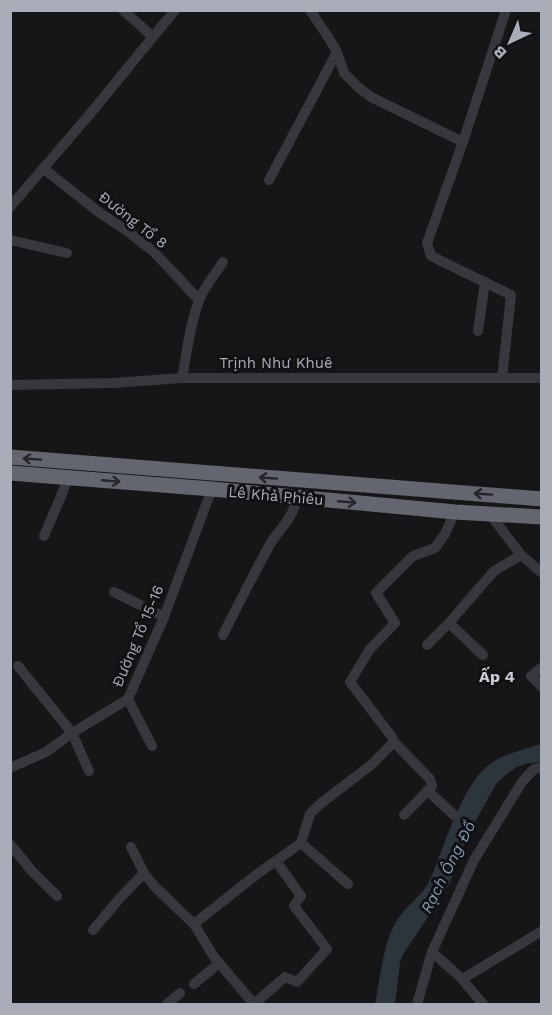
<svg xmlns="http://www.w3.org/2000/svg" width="552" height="1015" viewBox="0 0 552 1015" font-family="'Work Sans',sans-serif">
	<rect width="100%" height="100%" fill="#161618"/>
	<path fill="#2c353c" d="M541,744V762L525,764L517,767L508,773L496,784L466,838L449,885L402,956L400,963L395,1004H375C381,976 382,944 398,919C406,906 420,897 428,884C445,848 460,784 493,762C507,753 526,749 541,744Z"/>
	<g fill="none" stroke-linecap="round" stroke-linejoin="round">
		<g stroke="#37383d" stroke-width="10">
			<polyline points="123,10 153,37"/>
			<polyline points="310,10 330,40 337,52 344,73 358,87 371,97 463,142"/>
			<polyline points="44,169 100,213 127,231 154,252 199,300"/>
			<polyline points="269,180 337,52"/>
			<polyline points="10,207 90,114 175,10"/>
			<polyline points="10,240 67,253"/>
			<polyline points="478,331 485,282"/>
			<path d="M182,378C187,352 190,323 200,298C206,285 215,274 223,262"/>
			<polyline points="502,378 511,295 431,256 427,243 463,142 506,10"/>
			<polyline points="10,385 113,383 182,378 542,378"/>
			<polyline points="489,513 521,555 542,573"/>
			<polyline points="44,536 69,477"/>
			<polyline points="114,592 164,617"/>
			<polyline points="449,623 483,655"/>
			<path d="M223,635C238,605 253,575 269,546C280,527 292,521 297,498"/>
			<polyline points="427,645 449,623 494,571 521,555"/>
			<polyline points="18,666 72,733 89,771"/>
			<polyline points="542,667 531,676 542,687"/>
			<polyline points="128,699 152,746"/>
			<polyline points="394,742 430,779 432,786 404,815"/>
			<polyline points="10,768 46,752 72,733 128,699 164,617 212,489"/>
			<polyline points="428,791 454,815"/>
			<polyline points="301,843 348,884"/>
			<polyline points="10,844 31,870 57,896"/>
			<polyline points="131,847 144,873 156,888 194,924 214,957 254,1004"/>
			<polyline points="194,924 256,875 301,843 310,814 320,804 371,765 394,742 392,737 350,682 370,649 395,623 376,593 413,556 435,548 445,534 455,512"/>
			<polyline points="93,930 119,899 144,873"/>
			<polyline points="432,952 461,978 464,978 542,931"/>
			<polyline points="461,978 483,1004"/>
			<polyline points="194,984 219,963"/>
			<polyline points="167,1004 180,993"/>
			<polyline points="254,1004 285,977 297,982 327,949 294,906 301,896 276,861"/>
			<polyline points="417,1004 432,952 474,860 522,782 534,769 542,767"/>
		</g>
		<g stroke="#63666e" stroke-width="15">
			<polyline points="10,457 542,499"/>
			<polyline points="10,473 212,489 455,512 542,517"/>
		</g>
	</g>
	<defs><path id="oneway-shaft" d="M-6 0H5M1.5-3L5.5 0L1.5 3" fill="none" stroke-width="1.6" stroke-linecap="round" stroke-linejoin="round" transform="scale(1.5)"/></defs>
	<g stroke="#26262a">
		<use href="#oneway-shaft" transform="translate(32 459) rotate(-176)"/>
		<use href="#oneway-shaft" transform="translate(268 478) rotate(-176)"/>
		<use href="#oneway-shaft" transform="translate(111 481) rotate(5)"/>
		<use href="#oneway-shaft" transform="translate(483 494) rotate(-176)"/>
		<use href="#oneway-shaft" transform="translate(347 502) rotate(5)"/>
	</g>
	<g text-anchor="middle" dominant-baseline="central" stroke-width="6" stroke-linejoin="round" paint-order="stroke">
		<g font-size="15" fill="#a8adb8" stroke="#111113">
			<text transform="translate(133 220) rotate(38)">Đường Tổ 8</text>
			<text x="276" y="363">Trịnh Như Khuê</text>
			<text transform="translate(276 496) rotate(5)">Lê Khả Phiêu</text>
			<text transform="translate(138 636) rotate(-67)">Đường Tổ 15-16</text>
		</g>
		<g font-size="16" font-weight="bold" fill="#c9ccd4" stroke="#111113">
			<text x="497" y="676">Ấp 4</text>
		</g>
		<g font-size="16" font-style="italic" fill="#7f9bb3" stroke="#111113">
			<text transform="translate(448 867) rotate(-63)">Rạch Ông Đồ</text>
		</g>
	</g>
	<rect width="552" height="1015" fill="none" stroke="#a8adb8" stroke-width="24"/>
	<g transform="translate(510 42) rotate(224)" stroke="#111113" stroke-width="4.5" paint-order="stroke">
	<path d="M0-4.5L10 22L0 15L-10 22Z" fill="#a8adb8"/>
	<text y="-9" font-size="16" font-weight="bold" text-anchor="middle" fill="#a8adb8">B</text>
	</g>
</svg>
